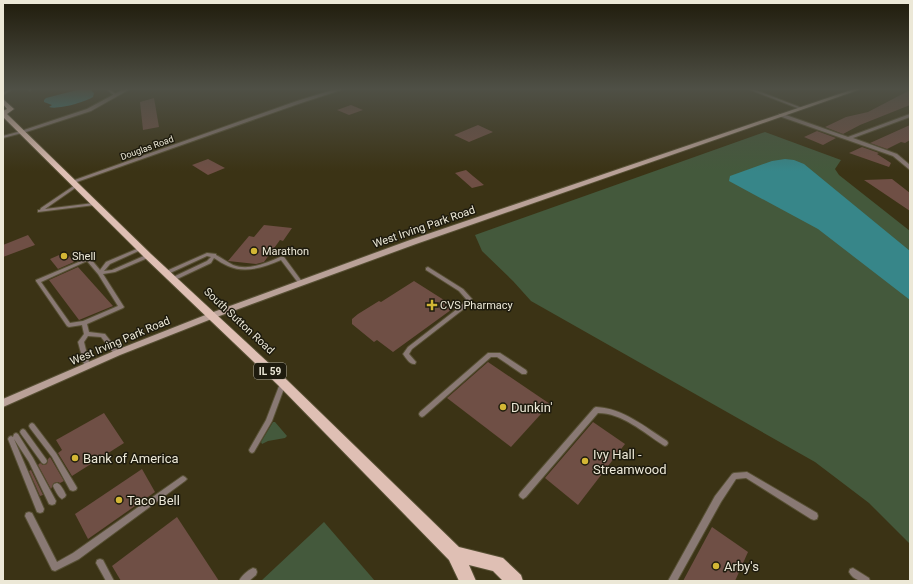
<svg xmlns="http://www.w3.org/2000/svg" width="913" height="584" viewBox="0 0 913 584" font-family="Roboto,sans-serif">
	<rect width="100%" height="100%" fill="#3b3315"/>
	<g fill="#44593c">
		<polygon points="765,132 841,160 835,169 839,175 910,231 910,544 869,503 815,462 531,301 513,281 482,251 475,235"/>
		<polygon points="273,422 275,422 287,436 285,438 268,441 262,444 261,442"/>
		<polygon points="324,522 375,581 261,581"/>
	</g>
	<g fill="#378689">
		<path d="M81,89L91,90L94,93L93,97C85,102 58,110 49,107L52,105L44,102V100L46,98Z"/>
		<polygon points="785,159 794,160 804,164 910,251 910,300 818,229 729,181 730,176 772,161"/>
	</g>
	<g fill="#6f4f45">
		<polygon points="910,90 910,105 860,125 843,134 825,127 846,117 868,112"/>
		<polygon points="154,98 159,127 143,130 140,102"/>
		<polygon points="351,105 363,110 349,115 337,110"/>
		<polygon points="478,125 493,132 469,142 454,135"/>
		<polygon points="910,125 910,140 905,143 901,142 887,149 870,143"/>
		<polygon points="817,131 836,138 823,145 804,137"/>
		<polygon points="862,147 879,153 877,154 891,163 889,167 849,153"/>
		<polygon points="208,159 225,168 208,175 192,165"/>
		<polygon points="466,170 473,176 484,185 472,188 455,173"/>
		<polygon points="892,179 910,193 910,211 864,180"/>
		<polygon points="264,225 292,228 283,241 280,240 264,262 256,264 228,261 249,236 254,237"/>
		<polygon points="28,235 35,245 3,257 3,245"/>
		<polygon points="66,252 74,262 58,269 50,259"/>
		<polygon points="78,267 113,306 79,320 49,280"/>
		<polygon points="414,281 455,307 393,352 377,340 374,342 352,324 352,319 358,314 379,301 381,302"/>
		<polygon points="488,362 550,404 511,447 447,398"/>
		<polygon points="104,413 124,443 72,476 58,453 62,450 56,440"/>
		<polygon points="593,422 625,444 578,505 545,478"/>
		<polygon points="50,457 64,481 60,483 58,482 54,483 51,489 38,465 40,463 43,465 47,464 48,459"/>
		<polygon points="142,469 155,492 88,539 75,514"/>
		<polygon points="31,470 43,495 40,496 29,471"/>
		<polygon points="177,517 219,581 121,581 112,566"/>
		<polygon points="712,527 748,552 735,581 683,581"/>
	</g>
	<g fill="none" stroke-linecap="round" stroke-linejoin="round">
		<g stroke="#575034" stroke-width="2">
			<g id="service">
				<polygon points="9,89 13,89 3,95 3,93"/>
				<polygon points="28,89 31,89 31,90 30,91"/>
				<polygon points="106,89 109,89 117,95 115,96"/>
				<polygon points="748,89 753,89 802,108 800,109"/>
				<polygon points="21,131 23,132 22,133 3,138 3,136"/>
				<polygon points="75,185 76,185 78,186 45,209 94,203 96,204 95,205 38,212 38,210 40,210 41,208"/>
				<path d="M139,248H141L143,249L110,264L104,271L112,270L146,255H150V257L115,272L103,274L124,307L123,308L87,324L89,332L105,334L120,353L119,355H115L101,337L88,336L84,342L90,366L89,368H85L78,342L84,334L82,325L69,327L67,326L36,281V280L88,258H90L100,270L106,262ZM87,261L98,274L118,306L83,321L70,323L41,282Z"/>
				<path d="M207,253L216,254V255C222,258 227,262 233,265C249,271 266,263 280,257H284L303,283L301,285L299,284L281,260C264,267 246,274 228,266C223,264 219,261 214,258L211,263L175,280H171V278L207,261L211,257L207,256L168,274L166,275L164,273V272Z"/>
				<path d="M428,267L463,289L472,299L465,308L412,349L409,354L416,362L415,364C410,365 406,358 403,354L408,347L461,306L466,299L459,291L426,270V268Z"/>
				<polygon points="488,353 500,353 526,370 527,372 526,374 522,374 497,357 491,357 424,416 422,417 420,416 419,414 420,412"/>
				<polygon points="281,381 285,381 286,383 272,421 254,452 252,453 250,452 249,450 250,448 266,420"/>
				<path d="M596,407C623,408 645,427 667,441L668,443L667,445L665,446L663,445C643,432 622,413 598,413L526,497L523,499L520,497L519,495L520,493L594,408Z"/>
				<polygon points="32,423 34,424 56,453 76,486 77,488 76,490 73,491 70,490 52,457 30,428 29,426 30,424"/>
				<polygon points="23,429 25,430 46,459 47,461 46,463 44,464 42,463 21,434 20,432 21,430"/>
				<polygon points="16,433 18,434 33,458 56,501 55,504 52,505 49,504 29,462 14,439 44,509 43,512 40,513 37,512 8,439 9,437 11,436 13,437 14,434"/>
				<polygon points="747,472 817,513 818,516 817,519 814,520 811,519 746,478 736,479 721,502 677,581 668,581 715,496 732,474 734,473"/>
				<polygon points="183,476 185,477 187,479 185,481 79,559 55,571 52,570 25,516 26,513 29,512 32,513 57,562 73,553 181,477"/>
				<path d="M57,483C61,484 64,491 66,495L65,497L62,499C58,497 55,490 53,486L54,484Z"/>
				<polygon points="100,559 103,560 114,581 106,581 96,563 97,560"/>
				<path d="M253,568L256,569L257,572L256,575L249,581H239C241,576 248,570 253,568Z"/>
				<path d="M853,568L869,578L870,581C861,581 854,581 849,572L850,569Z"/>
			</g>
		</g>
		<g stroke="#575034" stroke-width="2">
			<g id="minor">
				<polygon points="124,89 130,89 91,111 23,133 18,132 87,109"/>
				<polygon points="336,89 344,89 301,103 74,183 72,184 69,182 297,101"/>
				<polygon points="779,114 783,114 848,137 910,114 910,117 853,138 897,154 910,165 910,170 893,156 779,116"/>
			</g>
		</g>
		<g stroke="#575034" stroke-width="2">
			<polygon id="secondary" points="854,89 861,89 416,244 214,318 120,355 3,407 3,399 114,351 208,314 410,240"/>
		</g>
		<g stroke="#575034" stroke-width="2">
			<polygon id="primary" points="3,99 14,109 7,114 151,254 287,380 459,547 503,558 521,575 523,581 503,581 493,571 469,565 476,581 459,581 449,560 279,386 145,258 3,117 3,111 7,109 3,104"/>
		</g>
		<use href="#service" fill="#897974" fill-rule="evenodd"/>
		<use href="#minor" fill="#897974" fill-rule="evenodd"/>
		<use href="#secondary" fill="#b9a198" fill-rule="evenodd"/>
		<use href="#primary" fill="#dfbfb4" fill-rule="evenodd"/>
	</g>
	<linearGradient id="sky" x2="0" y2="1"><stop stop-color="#201c0c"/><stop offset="0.52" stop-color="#4f5046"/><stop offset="1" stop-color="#4f5046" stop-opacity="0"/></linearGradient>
	<rect width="913" height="171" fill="url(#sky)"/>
	<g fill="#d3b635" stroke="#1e1b0e" stroke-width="1.5">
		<circle cx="254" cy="251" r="4"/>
		<circle cx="64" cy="256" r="4"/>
		<path d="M430 299h4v4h4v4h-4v4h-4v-4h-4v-4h4z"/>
		<circle cx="503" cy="407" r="4"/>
		<circle cx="75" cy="458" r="4"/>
		<circle cx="585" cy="461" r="4"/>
		<circle cx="119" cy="500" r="4"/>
		<circle cx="716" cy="566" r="4"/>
	</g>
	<g text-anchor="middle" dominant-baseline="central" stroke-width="3" stroke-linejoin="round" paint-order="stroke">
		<g font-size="9" fill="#ece8d7" stroke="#1e1b0e">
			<text transform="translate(147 148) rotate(-20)">Douglas Road</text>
		</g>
		<rect fill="#1e1b0e" stroke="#aeaa9b" stroke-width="1" x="254" y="363" width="32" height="16" rx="3"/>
		<g font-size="10" font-weight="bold" fill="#ece8d7">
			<text x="270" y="371">IL 59</text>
		</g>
		<g font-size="11" fill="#ece8d7" stroke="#1e1b0e">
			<text transform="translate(424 227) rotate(-19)">West Irving Park Road</text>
			<text transform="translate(239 321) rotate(43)">South Sutton Road</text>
			<text transform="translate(120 341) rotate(-23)">West Irving Park Road</text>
		</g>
		<g font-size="11" fill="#ece8d7" stroke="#1e1b0e" text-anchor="start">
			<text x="262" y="251">Marathon</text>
			<text x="72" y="256">Shell</text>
			<text x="440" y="305">CVS Pharmacy</text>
		</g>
		<g font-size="13" fill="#ece8d7" stroke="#1e1b0e" text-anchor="start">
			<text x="511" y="407">Dunkin'</text>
			<text x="593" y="454">Ivy Hall -<tspan x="593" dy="15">Streamwood</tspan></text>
			<text x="83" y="458">Bank of America</text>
			<text x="127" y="500">Taco Bell</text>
			<text x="724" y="566">Arby's</text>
		</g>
	</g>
	<rect width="913" height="584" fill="none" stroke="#ece8d7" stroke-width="8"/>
</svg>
